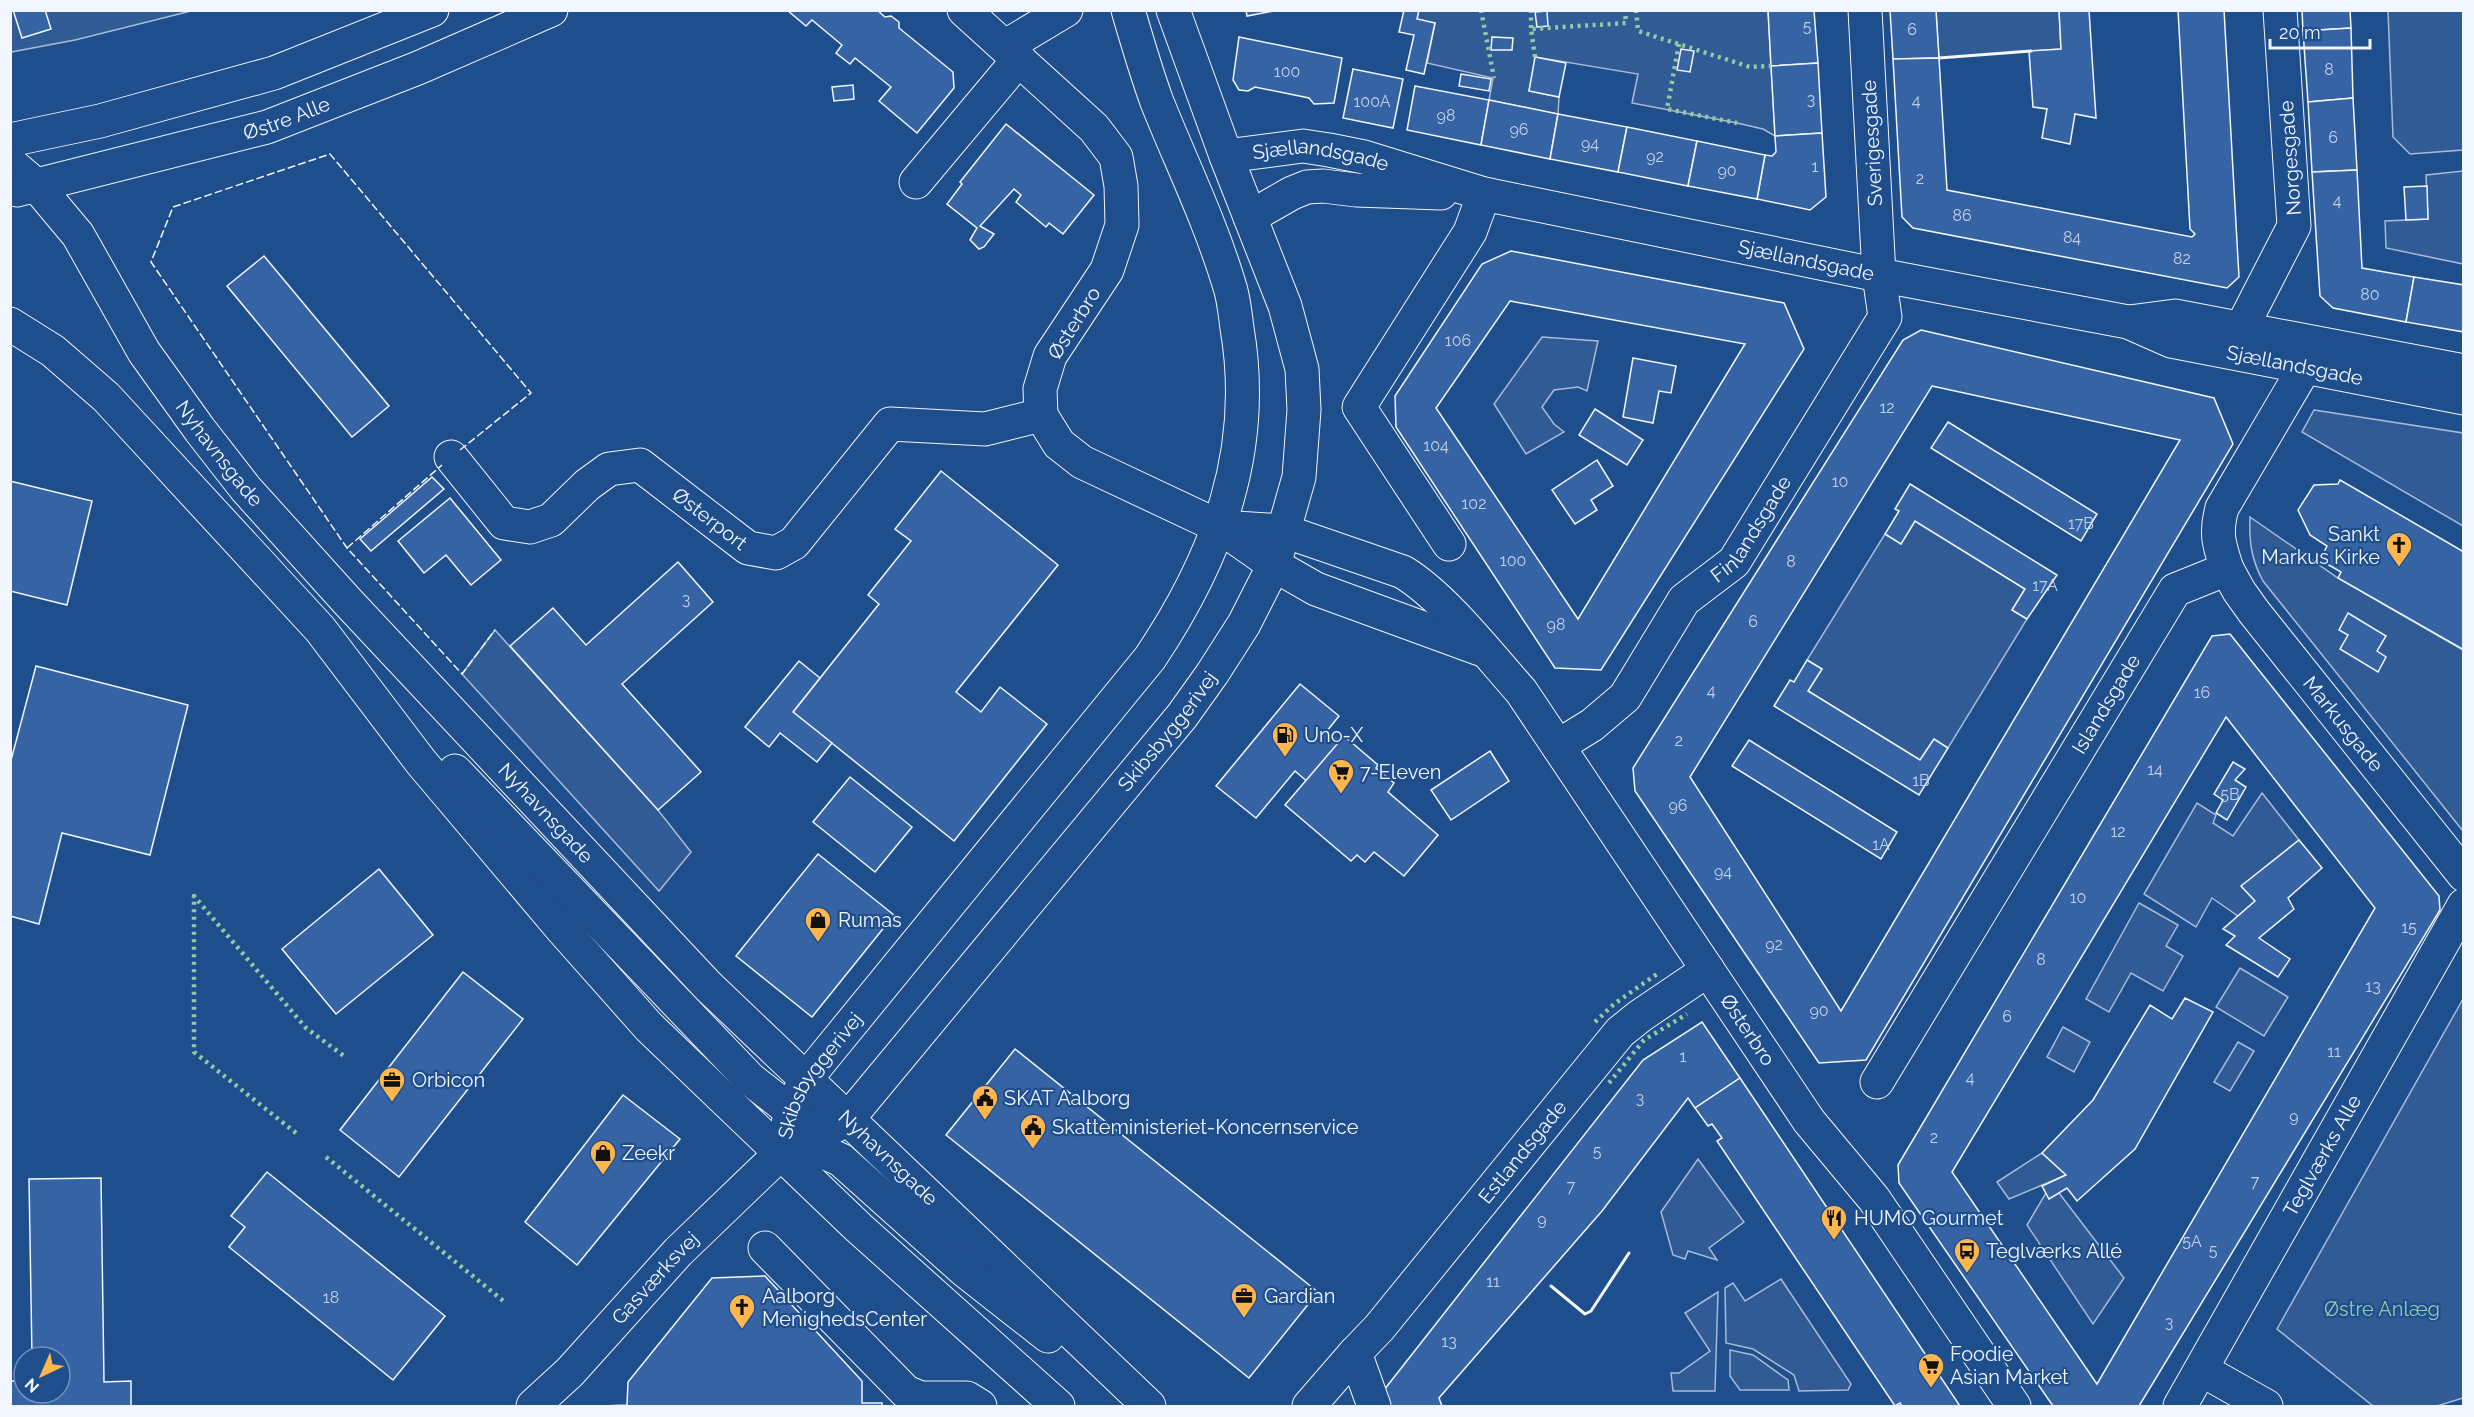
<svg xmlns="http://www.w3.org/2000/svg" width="2474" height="1417" viewBox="0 0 2474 1417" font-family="Raleway,sans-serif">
	<rect width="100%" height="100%" fill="#1f4e8c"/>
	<g fill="#305b95" stroke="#a8bbd7" stroke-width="1.5">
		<polygon points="1419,10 1768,11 1775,136 1763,129 1737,123 1632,103 1638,74 1536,57 1529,91 1559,97 1558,114 1489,100 1493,78 1427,63 1435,23 1417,19"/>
		<polygon points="11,11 191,11 75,40 11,52"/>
		<polygon points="1936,11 2059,11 2061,49 1939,58"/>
		<polygon points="2388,11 2463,11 2463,150 2410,154 2393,137"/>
		<polygon points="2463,171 2463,264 2386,248 2385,221 2428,219 2426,175"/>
		<polygon points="1542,337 1598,341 1587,391 1578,387 1554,390 1542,407 1554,424 1564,432 1526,454 1494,404"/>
		<polygon points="2314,410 2463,433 2463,526 2302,432"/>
		<path d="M2250,517L2338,578L2463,650V831L2263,581C2251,559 2249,541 2250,517Z"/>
		<polygon points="1915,521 2025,589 2012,610 2027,619 1948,748 1934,739 1920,760 1808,691 1822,669 1807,660 1885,534 1901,544"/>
		<polygon points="495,630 658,810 691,852 659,891 462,674"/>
		<polygon points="2262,793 2299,840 2242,886 2255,901 2238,916 2212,898 2196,927 2144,894 2197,803 2216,815 2213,823 2233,836"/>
		<polygon points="2139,903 2178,925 2166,946 2183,956 2163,991 2131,973 2109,1012 2086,999"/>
		<polygon points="2240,968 2288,997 2264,1036 2216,1007"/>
		<polygon points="2463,999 2463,1398 2437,1406 2373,1406 2277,1329"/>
		<polygon points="2063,1027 2090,1042 2074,1072 2047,1057"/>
		<polygon points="2238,1042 2254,1051 2230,1091 2214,1082"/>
		<polygon points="2042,1153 2066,1175 2009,1199 1997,1182"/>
		<polygon points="1698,1159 1744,1222 1709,1248 1717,1260 1688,1251 1685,1259 1673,1255 1661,1212"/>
		<polygon points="2046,1193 2049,1199 2059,1193 2124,1278 2093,1324 2027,1225"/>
		<polygon points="1781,1279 1851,1384 1848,1390 1799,1391 1794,1375 1753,1349 1726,1343 1725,1288 1733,1283 1745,1301"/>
		<polygon points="1718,1292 1715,1391 1673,1391 1671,1373 1679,1373 1710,1351 1685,1313"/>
		<polygon points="1730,1350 1753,1355 1788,1380 1789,1390 1740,1390 1730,1376"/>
	</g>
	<g fill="#3563a3" stroke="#f2f6ff" stroke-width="1.5" fill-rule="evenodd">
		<polygon points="13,10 45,10 51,29 22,38"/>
		<polygon points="787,10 877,10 885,17 891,16 899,22 899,28 953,72 954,88 917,133 879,101 891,87 855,58 850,64 836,53 842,45 812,20 806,26"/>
		<polygon points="1246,10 1279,10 1247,16"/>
		<polygon points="1404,10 1419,10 1417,19 1435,23 1424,74 1406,70 1414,35 1399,32"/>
		<polygon points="1768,10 1814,10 1818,63 1771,66"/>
		<polygon points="1890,10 1936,10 1939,58 1893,59"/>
		<polygon points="2059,10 2089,10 2096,118 2075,114 2070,144 2042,138 2047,109 2033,107 2029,51 2061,49"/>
		<polygon points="2178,10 2224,10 2239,277 2227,288 1913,228 1902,217 1893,59 1939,58 1947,190 2192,237 2195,234 2190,229"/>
		<polygon points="2302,10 2350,10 2351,28 2303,31"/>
		<polygon points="1547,11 1548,26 1537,27 1535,12"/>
		<polygon points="2351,28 2353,98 2308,102 2303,31"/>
		<polygon points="1239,37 1342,58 1334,103 1314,104 1309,98 1255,87 1248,91 1239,90 1233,80"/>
		<polygon points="1492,37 1513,38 1512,50 1491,50"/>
		<polygon points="1681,49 1694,51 1690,72 1677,70"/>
		<polygon points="1535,57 1566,63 1559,97 1529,91"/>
		<polygon points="1818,63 1822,133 1775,136 1771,66"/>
		<polygon points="1353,69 1403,79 1393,128 1343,118"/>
		<polygon points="1461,74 1491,79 1489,91 1459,86"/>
		<polygon points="853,85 854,99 834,101 832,87"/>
		<polygon points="1415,86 1489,100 1481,145 1407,130"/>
		<polygon points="2353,98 2357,170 2312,172 2308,102"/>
		<polygon points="1489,100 1558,114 1550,159 1481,145"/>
		<polygon points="1558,114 1627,127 1618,172 1550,159"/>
		<polygon points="1006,124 1094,195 1063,234 1049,223 1046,227 1016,202 1021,195 1014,189 980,226 994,234 984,247 979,249 970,240 977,228 947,204 962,184 960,182"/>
		<polygon points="1627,127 1697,141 1688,186 1618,172"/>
		<polygon points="1822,133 1826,197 1810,210 1757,199 1765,155 1772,156 1776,152 1775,136"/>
		<polygon points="1697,141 1765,155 1757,199 1688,186"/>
		<polygon points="2357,170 2362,268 2414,277 2406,322 2333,308 2320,296 2312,172"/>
		<polygon points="2427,186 2428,219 2406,220 2404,187"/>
		<path d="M1511,251L1784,303L1804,349L1601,670L1555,668L1396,427L1395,396L1482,264ZM1510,301L1745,344L1578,619L1436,408Z"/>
		<polygon points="264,256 389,406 352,437 227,286"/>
		<polygon points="2414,277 2464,285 2464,332 2406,322"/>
		<path d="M1921,330L2214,398L2233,444L1866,1060L1819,1063L1635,791L1633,768L1903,340ZM1932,386L2180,440L1841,1011L1690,777Z"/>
		<polygon points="1633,358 1676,366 1671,393 1659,391 1653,423 1623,417"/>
		<polygon points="1595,409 1643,440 1627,465 1579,435"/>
		<polygon points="1948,422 2097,514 2081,541 1931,448"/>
		<polygon points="1597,460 1613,486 1591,500 1597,510 1575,524 1552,490"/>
		<polygon points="941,471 1058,565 956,692 981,712 1000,687 1047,724 954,841 793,712 879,604 868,595 911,541 895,529"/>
		<polygon points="432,477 444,489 371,551 360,539"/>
		<polygon points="2340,480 2464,552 2464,650 2338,578 2341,572 2327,564 2324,552 2327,546 2310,535 2298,510 2314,485 2338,484"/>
		<polygon points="10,481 92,501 67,605 10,591"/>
		<polygon points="1910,484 2057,575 2027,619 2012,610 2025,589 1915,521 1901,544 1885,534 1899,511 1895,509"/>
		<polygon points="450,498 501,560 471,585 446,555 424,573 398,541"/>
		<polygon points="678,562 713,602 622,684 701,772 658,810 510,646 553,608 586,645"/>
		<polygon points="2348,613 2386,636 2377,651 2386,657 2378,672 2340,649 2348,635 2339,630"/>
		<path d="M2230,634L2439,896L2440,910L2139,1406H2053L1899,1183L1898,1165L2212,636ZM2226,717L2375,908L2097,1384L1952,1172Z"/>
		<polygon points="1807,660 1822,669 1808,691 1920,760 1934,739 1948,748 1919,795 1774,706 1790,680 1794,682"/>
		<polygon points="799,661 820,678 793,712 832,743 817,762 780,733 769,747 745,727"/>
		<polygon points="36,666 188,705 150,855 62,833 39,924 10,916 10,764"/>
		<polygon points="1300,684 1339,716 1327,731 1342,744 1310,784 1295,771 1256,818 1216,786"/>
		<polygon points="1344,736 1378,765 1376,768 1394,783 1388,792 1438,835 1404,876 1374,852 1365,862 1357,855 1351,861 1285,805"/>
		<polygon points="1749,740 1897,832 1881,859 1732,766"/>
		<polygon points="1490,751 1509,781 1451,820 1431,790"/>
		<polygon points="2233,762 2245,769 2235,780 2246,787 2227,820 2216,813 2223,800 2214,794"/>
		<polygon points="850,777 912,827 875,872 813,822"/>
		<polygon points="2299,840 2322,868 2288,898 2294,909 2259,938 2290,959 2278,977 2226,945 2235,936 2223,929 2255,901 2241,886"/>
		<polygon points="818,854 894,915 812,1017 736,956"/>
		<polygon points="379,869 433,935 336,1014 282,949"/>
		<polygon points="463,972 523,1019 399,1177 340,1130"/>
		<polygon points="2185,998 2213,1012 2135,1149 2077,1201 2067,1188 2049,1199 2042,1186 2066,1175 2042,1153 2093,1100 2150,1005 2172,1019"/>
		<polygon points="1702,1022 1740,1078 1695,1108 1688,1098 1602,1211 1439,1398 1442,1406 1390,1406 1384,1390 1643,1060"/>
		<polygon points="1015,1049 1318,1292 1249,1378 946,1135"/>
		<polygon points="1740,1078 1960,1406 1902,1406 1900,1403 1895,1406 1717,1141 1722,1138 1712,1124 1708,1126 1695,1108"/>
		<polygon points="623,1095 680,1139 577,1265 525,1222"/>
		<polygon points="267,1172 445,1316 393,1380 229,1247 245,1227 231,1216"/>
		<polygon points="101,1178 104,1382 131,1381 131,1406 10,1406 10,1381 24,1381 24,1393 60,1393 60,1357 32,1357 29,1179"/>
		<polygon points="765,1276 862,1381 862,1403 882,1403 882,1406 602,1406 627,1405 628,1382 712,1278"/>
	</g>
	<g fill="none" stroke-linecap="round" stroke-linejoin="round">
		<g stroke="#f2f6ff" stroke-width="35">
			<g id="minor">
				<polyline points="964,10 1094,128 1116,157 1121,186 1122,225 1107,270 1050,356 1040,389 1041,415 1059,444 1082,462 1220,527 1274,565 1316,589 1480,649"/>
				<polyline points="1006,46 1066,10"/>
				<polyline points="10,140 100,121 274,73 432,10"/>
				<path id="s1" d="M1226,156L1303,146L1329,150L1364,157L1484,194L1879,275L2128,322L2171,341L2464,398"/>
				<path id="s2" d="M10,163L37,186L78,235L144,352L200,430L246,489L348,602L708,986L1149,1406"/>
				<polyline points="916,182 1019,59"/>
				<path id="s3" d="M17,190L267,127L418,68L551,10"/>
				<polyline points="1250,217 1292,193 1307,187 1323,186 1356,190 1441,193"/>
				<polyline points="2129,322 2175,316 2464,371"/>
				<polyline points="10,324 53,351 106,397 320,629 421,762 562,929 649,1027 859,1228 1058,1406"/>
				<polyline points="2241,329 2294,226 2280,10"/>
				<path id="s4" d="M451,457L504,523L530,527L551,520L587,485L609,469L640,465L748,548L776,553L794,543L890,424L985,429L1041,415"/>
				<path id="s5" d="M1220,527L1284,531L1403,572C1444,597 1488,654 1521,691L1809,1121L1874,1199L2014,1406"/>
				<polyline points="1449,544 1359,407 1470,232 1484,194"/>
				<path id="s6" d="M2227,569L2239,591L2254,612L2464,875"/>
				<path id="s7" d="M1558,746L1592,725L1625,697L1684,600L1734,562L1885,317L1879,275L1865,10"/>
				<polyline points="455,771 750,1079 791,1111 810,1121"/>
				<path id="s8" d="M1877,1082L2175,590L2227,569C2219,545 2215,533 2222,508L2305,367L2315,343"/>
				<path d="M786,1152C808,1148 821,1150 841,1160L964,1270L1048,1336"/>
				<path id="s9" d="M781,1153L791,1111L805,1080L1150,658C1217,558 1258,451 1237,328C1235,314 1234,298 1229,284C1210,221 1181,162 1157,102C1146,72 1137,41 1128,10"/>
				<polyline points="765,1248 906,1392 921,1398 967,1398 980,1406"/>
				<polyline points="2202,1370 2266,1406"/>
				<path id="s10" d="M533,1406L570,1372L678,1252L781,1153L847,1120L1182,716L1212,674L1244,624L1274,565L1299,477L1304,410L1302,369L1285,306L1226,156L1173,10"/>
				<polyline points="1309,1406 1355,1353"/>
				<path id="s11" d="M1374,1406L1355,1353L1379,1328L1620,1032L1640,1016L1708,970"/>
				<path id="s12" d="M2180,1406L2464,905"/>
			</g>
		</g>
		<use href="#minor" stroke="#1f4e8c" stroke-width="33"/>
		<g stroke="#97c8a6" stroke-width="4.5" stroke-dasharray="3 4.5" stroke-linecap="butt">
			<polyline points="1481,10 1494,78"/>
			<polyline points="1531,10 1531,29"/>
			<polyline points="1636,10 1638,31 1750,67 1771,66"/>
			<polyline points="1679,44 1667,109 1737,123"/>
			<polyline points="1535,57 1531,29 1626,23 1625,10"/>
			<polyline points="1595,1022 1614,1004 1657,974"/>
			<polyline points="1609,1083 1644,1040 1687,1014"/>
			<polyline points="296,1133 194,1052 194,896 306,1028 344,1056"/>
			<polyline points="326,1157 506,1303"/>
		</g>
		<g stroke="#f2f6ff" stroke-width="1.5" stroke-dasharray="8 3" stroke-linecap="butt">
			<polyline points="460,450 531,393 330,154 173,207 151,262 347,548 462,674 495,630"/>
			<polyline points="347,548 442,465"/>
		</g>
		<g stroke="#f2f6ff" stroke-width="3">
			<polyline points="1939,58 2031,51"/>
			<polyline points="1551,1286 1585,1314 1591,1311 1629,1253"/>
		</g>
	</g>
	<defs>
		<g id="church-pin" transform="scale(1.35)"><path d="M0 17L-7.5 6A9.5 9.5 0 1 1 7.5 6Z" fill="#ffb74d" stroke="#1f4e8c"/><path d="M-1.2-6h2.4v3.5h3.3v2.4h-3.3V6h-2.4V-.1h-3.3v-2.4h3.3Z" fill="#111"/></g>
		<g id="fuel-pin" transform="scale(1.35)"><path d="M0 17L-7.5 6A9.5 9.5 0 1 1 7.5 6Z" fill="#ffb74d" stroke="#1f4e8c"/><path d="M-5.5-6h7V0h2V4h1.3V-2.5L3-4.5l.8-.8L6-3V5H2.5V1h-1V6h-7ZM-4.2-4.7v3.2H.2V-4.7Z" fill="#111"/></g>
		<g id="supermarket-pin" transform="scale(1.35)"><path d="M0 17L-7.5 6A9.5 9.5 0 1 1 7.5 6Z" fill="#ffb74d" stroke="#1f4e8c"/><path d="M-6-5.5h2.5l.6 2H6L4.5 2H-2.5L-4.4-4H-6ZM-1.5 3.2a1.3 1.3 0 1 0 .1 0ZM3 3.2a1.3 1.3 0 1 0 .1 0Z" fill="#111"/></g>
		<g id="shop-pin" transform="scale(1.35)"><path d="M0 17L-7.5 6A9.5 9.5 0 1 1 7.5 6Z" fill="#ffb74d" stroke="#1f4e8c"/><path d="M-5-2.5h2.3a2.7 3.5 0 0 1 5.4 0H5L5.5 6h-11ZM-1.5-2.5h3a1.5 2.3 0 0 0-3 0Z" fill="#111"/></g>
		<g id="office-pin" transform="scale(1.35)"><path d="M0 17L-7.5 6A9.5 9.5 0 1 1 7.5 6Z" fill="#ffb74d" stroke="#1f4e8c"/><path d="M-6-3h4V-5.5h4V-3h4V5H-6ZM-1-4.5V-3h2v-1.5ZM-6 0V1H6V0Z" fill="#111"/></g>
		<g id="civic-pin" transform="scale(1.35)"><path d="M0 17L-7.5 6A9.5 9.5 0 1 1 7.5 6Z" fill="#ffb74d" stroke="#1f4e8c"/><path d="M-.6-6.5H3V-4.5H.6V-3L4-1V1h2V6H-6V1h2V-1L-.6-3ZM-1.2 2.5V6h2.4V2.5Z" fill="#111"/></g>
		<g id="restaurant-pin" transform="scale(1.35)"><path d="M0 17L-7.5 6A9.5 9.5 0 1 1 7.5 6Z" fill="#ffb74d" stroke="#1f4e8c"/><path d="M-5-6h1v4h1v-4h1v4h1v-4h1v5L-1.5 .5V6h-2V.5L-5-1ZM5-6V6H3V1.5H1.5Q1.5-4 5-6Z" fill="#111"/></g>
		<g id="bus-pin" transform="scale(1.35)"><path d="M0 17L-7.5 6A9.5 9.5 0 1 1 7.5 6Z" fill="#ffb74d" stroke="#1f4e8c"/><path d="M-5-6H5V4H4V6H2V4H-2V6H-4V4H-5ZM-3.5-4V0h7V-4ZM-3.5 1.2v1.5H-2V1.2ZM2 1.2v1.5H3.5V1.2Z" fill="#111"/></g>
	</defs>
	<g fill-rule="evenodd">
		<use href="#church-pin" x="2399" y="545"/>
		<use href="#fuel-pin" x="1285" y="735"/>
		<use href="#supermarket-pin" x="1341" y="772"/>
		<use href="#shop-pin" x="818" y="920"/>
		<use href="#office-pin" x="392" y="1080"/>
		<use href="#civic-pin" x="985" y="1098"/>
		<use href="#civic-pin" x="1033" y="1127"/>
		<use href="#shop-pin" x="603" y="1153"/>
		<use href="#restaurant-pin" x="1834" y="1218"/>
		<use href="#bus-pin" x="1967" y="1251"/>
		<use href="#office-pin" x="1244" y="1296"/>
		<use href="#church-pin" x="742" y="1307"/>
		<use href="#supermarket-pin" x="1931" y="1366"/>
	</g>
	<g text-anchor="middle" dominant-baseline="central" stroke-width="4.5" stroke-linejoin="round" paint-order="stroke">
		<g font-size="16" fill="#c3d1e8">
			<text x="1807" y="26">5</text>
			<text x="1912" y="29">6</text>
			<text x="2329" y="69">8</text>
			<text x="1287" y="71">100</text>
			<text x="1811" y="99">3</text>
			<text x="1916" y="100">4</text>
			<text x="1372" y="101">100A</text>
			<text x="1446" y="115">98</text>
			<text x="1519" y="129">96</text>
			<text x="2333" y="137">6</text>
			<text x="1590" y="143">94</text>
			<text x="1655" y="156">92</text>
			<text x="1815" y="166">1</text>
			<text x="1727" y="170">90</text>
			<text x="1920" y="178">2</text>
			<text x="2337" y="200">4</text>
			<text x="1962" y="215">86</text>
			<text x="2072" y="237">84</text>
			<text x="2182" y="258">82</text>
			<text x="2370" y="294">80</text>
			<text x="1458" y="340">106</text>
			<text x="1887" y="407">12</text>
			<text x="1436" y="445">104</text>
			<text x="1840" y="481">10</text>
			<text x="1474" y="503">102</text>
			<text x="2081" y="523">17B</text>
			<text x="1513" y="560">100</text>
			<text x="1791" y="561">8</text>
			<text x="2045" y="585">17A</text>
			<text x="686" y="599">3</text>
			<text x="1753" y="621">6</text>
			<text x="1556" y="624">98</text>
			<text x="1711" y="690">4</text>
			<text x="2202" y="692">16</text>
			<text x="1679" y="740">2</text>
			<text x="2155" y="769">14</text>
			<text x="1921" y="780">1B</text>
			<text x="2230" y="794">5B</text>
			<text x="1678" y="805">96</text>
			<text x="2118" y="831">12</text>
			<text x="1881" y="844">1A</text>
			<text x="1723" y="871">94</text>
			<text x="2078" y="897">10</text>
			<text x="2409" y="927">15</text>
			<text x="1774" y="944">92</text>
			<text x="2041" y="959">8</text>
			<text x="2373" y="986">13</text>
			<text x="1819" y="1010">90</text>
			<text x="2007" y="1016">6</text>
			<text x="2334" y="1051">11</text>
			<text x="1683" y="1056">1</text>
			<text x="1970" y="1077">4</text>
			<text x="1640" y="1098">3</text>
			<text x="2294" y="1116">9</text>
			<text x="1934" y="1137">2</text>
			<text x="1597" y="1151">5</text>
			<text x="2255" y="1181">7</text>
			<text x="1571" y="1186">7</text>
			<text x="1542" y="1219">9</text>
			<text x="2192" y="1241">5A</text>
			<text x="2213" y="1250">5</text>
			<text x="1493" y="1281">11</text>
			<text x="331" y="1297">18</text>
			<text x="2169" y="1322">3</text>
			<text x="1449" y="1341">13</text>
		</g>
		<g font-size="20" fill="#f2f6ff" stroke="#1f4e8c">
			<text stroke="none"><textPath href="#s3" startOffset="279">Østre Alle</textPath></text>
			<text transform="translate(1872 143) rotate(-93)">Sverigesgade</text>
			<text transform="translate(2290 158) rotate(-94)">Norgesgade</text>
			<text stroke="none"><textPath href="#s1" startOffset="96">Sjællandsgade</textPath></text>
			<text stroke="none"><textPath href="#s1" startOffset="594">Sjællandsgade</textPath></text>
			<text transform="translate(1074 323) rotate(-58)">Østerbro</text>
			<text stroke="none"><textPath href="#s1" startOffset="1095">Sjællandsgade</textPath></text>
			<text stroke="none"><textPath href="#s2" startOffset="360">Nyhavnsgade</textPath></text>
			<text stroke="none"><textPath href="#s4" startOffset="330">Østerport</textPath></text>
			<text stroke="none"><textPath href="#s7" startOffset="296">Finlandsgade</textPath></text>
			<text stroke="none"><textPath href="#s8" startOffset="442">Islandsgade</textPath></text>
			<text stroke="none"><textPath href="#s6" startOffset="194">Markusgade</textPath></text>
			<text stroke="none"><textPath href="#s10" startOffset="932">Skibsbyggerivej</textPath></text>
			<text stroke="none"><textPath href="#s2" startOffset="846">Nyhavnsgade</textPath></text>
			<text stroke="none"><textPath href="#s5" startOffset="766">Østerbro</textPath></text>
			<text stroke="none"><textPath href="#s9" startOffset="88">Skibsbyggerivej</textPath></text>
			<text stroke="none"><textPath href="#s11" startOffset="318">Estlandsgade</textPath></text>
			<text stroke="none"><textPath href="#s12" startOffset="288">Teglværks Alle</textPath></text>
			<text stroke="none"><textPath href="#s2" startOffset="1332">Nyhavnsgade</textPath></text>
			<text stroke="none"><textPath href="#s10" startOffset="177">Gasværksvej</textPath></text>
		</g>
		<g font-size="20" fill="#f2f6ff" stroke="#1f4e8c" text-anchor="start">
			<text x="2380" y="534" text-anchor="end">Sankt<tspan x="2380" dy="23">Markus Kirke</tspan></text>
			<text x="1304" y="735">Uno-X</text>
			<text x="1360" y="772">7-Eleven</text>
			<text x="838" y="920">Rumas</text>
			<text x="412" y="1080">Orbicon</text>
			<text x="1004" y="1098">SKAT Aalborg</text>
			<text x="1052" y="1127">Skatteministeriet-Koncernservice</text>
			<text x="622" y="1153">Zeekr</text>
			<text x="1854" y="1218">HUMO Gourmet</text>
			<text x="1986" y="1251">Teglværks Allé</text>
			<text x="762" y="1296">Aalborg<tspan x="762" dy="23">MenighedsCenter</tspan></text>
			<text x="1264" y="1296">Gardian</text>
			<text x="1950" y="1354">Foodie<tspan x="1950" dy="23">Asian Market</tspan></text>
		</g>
		<g font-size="20" fill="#97c8a6" stroke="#1f4e8c">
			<text x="2382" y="1309">Østre Anlæg</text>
		</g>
	</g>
	<rect width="2474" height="1417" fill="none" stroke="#f2f6ff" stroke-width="24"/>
	<g transform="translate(42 1375) rotate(224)"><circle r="28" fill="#1f4e8c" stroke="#7391ba" stroke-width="1.5"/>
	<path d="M0-4.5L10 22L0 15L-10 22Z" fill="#ffb74d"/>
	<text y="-9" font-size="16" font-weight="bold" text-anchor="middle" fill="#f2f6ff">N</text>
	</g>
	<path d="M2270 39v9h100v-9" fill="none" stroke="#f2f6ff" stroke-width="3"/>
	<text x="2279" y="39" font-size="18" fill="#f2f6ff" stroke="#1f4e8c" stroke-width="4.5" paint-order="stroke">20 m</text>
</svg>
